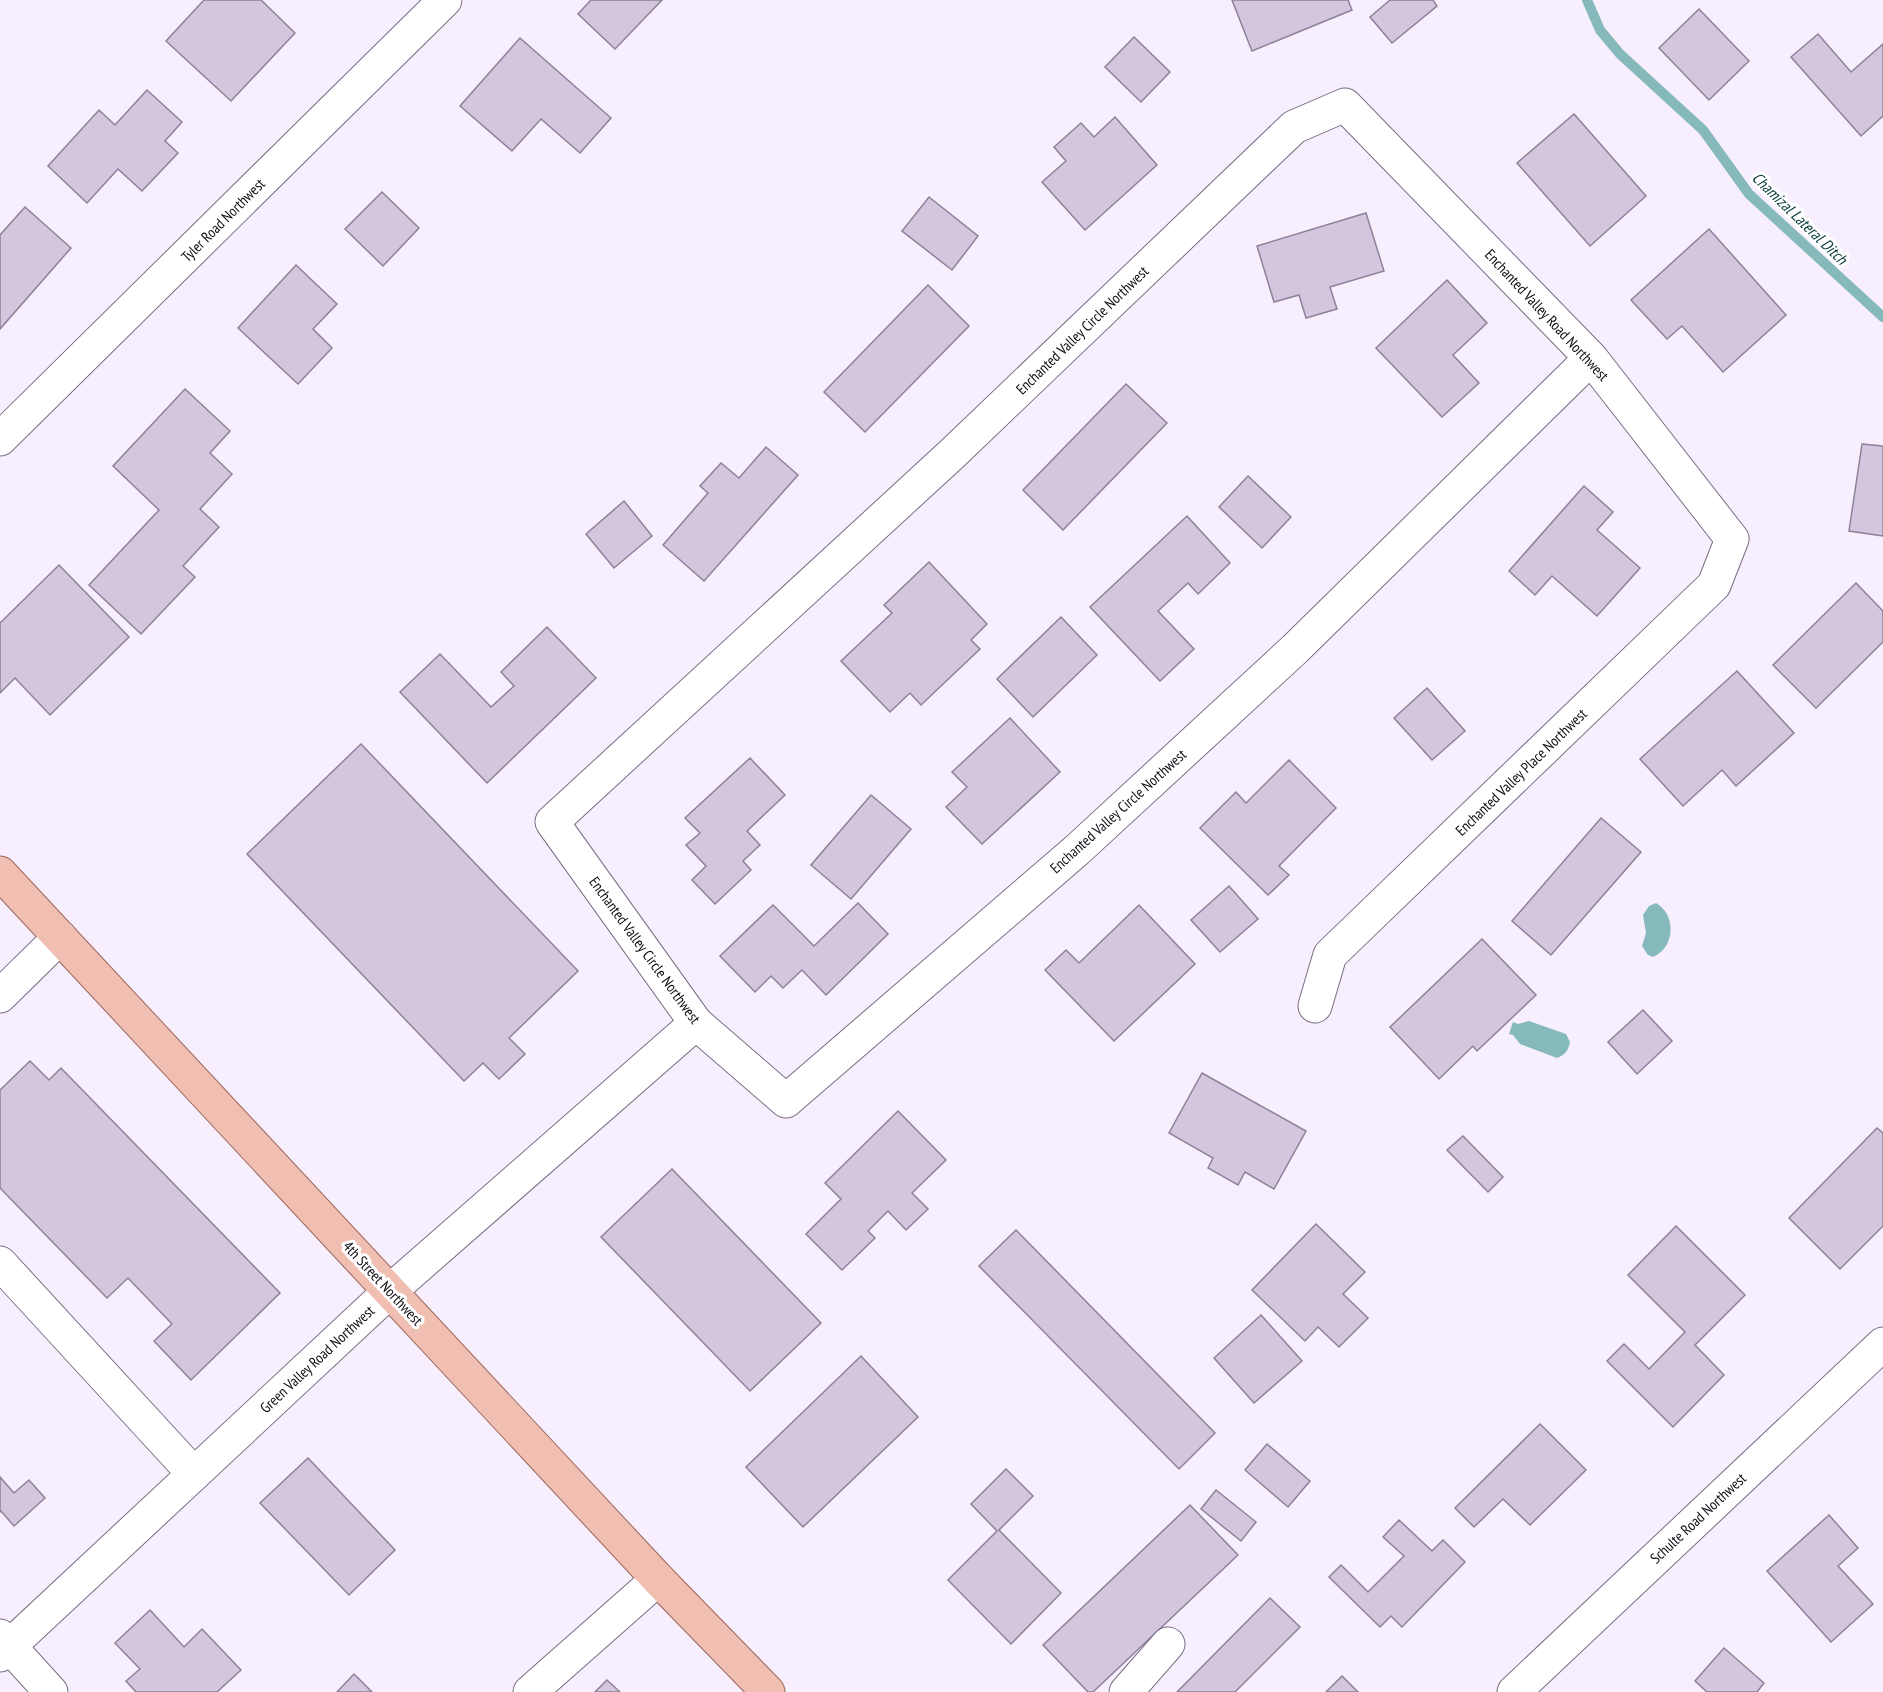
<svg xmlns="http://www.w3.org/2000/svg" width="1883" height="1692" viewBox="0 0 1883 1692" font-family="'PT Sans Narrow',sans-serif">
	<rect width="100%" height="100%" fill="#f7effe"/>
	<g fill="#85b9bc">
		<path d="M1656,903C1677,915 1675,948 1653,957L1648,955L1642,946L1646,933L1643,915L1649,906Z"/>
		<path d="M1529,1021L1566,1034L1570,1042C1568,1051 1565,1055 1557,1058L1520,1044L1513,1035L1509,1034L1513,1022L1518,1024Z"/>
	</g>
	<g fill="none" stroke-linecap="round" stroke-linejoin="round">
		<polyline stroke="#85b9bc" stroke-width="10" points="1587,0 1600,30 1620,54 1703,130 1749,194 1883,317"/>
	</g>
	<g fill="#d3c7df" stroke="#8d8298" stroke-width="1.5">
		<polygon points="204,0 261,0 295,33 231,101 166,41"/>
		<polygon points="591,0 662,0 615,49 578,14"/>
		<polygon points="1232,0 1348,0 1352,10 1252,51"/>
		<polygon points="1390,0 1433,0 1437,6 1392,43 1370,17"/>
		<polygon points="1699,9 1749,61 1709,100 1659,48"/>
		<polygon points="1818,34 1851,72 1883,44 1883,116 1861,136 1791,57"/>
		<polygon points="1134,37 1170,72 1141,102 1105,67"/>
		<polygon points="520,38 611,118 580,153 541,119 512,151 460,106"/>
		<polygon points="147,90 182,122 165,141 178,153 142,191 118,169 87,203 48,166 99,110 115,125"/>
		<polygon points="1574,114 1646,196 1590,246 1517,163"/>
		<polygon points="1115,117 1157,165 1085,230 1042,182 1066,161 1054,147 1081,123 1094,137"/>
		<polygon points="382,192 419,228 383,266 345,229"/>
		<polygon points="929,197 978,236 952,270 902,231"/>
		<polygon points="25,207 71,248 0,329 0,235"/>
		<polygon points="1366,213 1384,271 1330,287 1337,309 1306,318 1299,295 1274,302 1257,246"/>
		<polygon points="1709,229 1786,315 1723,372 1682,326 1667,339 1631,300"/>
		<polygon points="296,265 337,304 313,329 332,348 298,384 238,328"/>
		<polygon points="1447,280 1487,323 1453,355 1479,383 1442,417 1376,348"/>
		<polygon points="928,285 969,326 865,432 824,392"/>
		<polygon points="1126,384 1167,423 1063,530 1023,490"/>
		<polygon points="185,389 230,431 210,453 232,474 200,509 219,527 183,566 195,577 141,634 89,585 159,510 113,466"/>
		<polygon points="1862,444 1883,446 1883,536 1849,531"/>
		<polygon points="766,447 798,475 704,581 663,545 708,493 700,486 721,463 739,478"/>
		<polygon points="1248,476 1291,517 1262,548 1219,507"/>
		<polygon points="1584,486 1613,512 1597,530 1640,568 1597,616 1552,576 1535,595 1509,571"/>
		<polygon points="624,501 652,536 614,568 586,534"/>
		<polygon points="1187,516 1230,563 1198,594 1188,583 1158,611 1194,649 1160,681 1090,607"/>
		<polygon points="929,562 987,624 971,640 980,649 921,705 910,693 890,712 841,661 892,613 884,605"/>
		<polygon points="59,565 129,637 50,715 15,678 0,693 0,623"/>
		<polygon points="1856,583 1883,611 1883,642 1816,708 1773,665"/>
		<polygon points="1061,617 1097,655 1033,717 997,679"/>
		<polygon points="547,627 596,678 487,783 400,692 440,654 491,707 514,686 501,672"/>
		<polygon points="1737,671 1794,733 1736,786 1722,770 1683,806 1640,759"/>
		<polygon points="1427,688 1465,731 1432,760 1394,718"/>
		<polygon points="1010,718 1060,772 982,844 946,807 967,787 952,772"/>
		<polygon points="361,744 578,971 509,1038 525,1054 499,1079 483,1063 464,1081 247,854"/>
		<polygon points="750,758 785,795 747,831 760,845 743,861 751,870 715,904 692,880 706,866 686,845 700,833 685,818"/>
		<polygon points="1289,760 1336,808 1279,866 1289,875 1268,895 1200,828 1236,792 1246,803"/>
		<polygon points="871,795 911,829 851,899 811,865"/>
		<polygon points="1601,818 1641,852 1551,955 1512,921"/>
		<polygon points="1229,886 1258,919 1220,952 1191,920"/>
		<polygon points="858,903 888,934 826,995 802,970 783,988 771,976 755,992 720,956 773,905 814,946"/>
		<polygon points="1139,905 1195,964 1114,1041 1045,970 1066,950 1079,963"/>
		<polygon points="1482,939 1536,995 1477,1051 1473,1046 1439,1079 1390,1027"/>
		<polygon points="1643,1010 1672,1041 1637,1074 1608,1042"/>
		<polygon points="30,1061 49,1080 61,1068 280,1293 191,1380 154,1341 172,1324 128,1278 107,1298 0,1188 0,1090"/>
		<polygon points="1202,1073 1306,1131 1274,1189 1245,1172 1238,1185 1208,1168 1213,1158 1169,1133"/>
		<polygon points="898,1111 946,1160 912,1193 928,1209 906,1230 888,1211 868,1231 875,1238 842,1270 806,1234 841,1199 825,1183"/>
		<polygon points="1877,1128 1883,1133 1883,1226 1840,1269 1789,1218"/>
		<polygon points="1463,1136 1503,1177 1488,1192 1447,1150"/>
		<polygon points="672,1169 821,1323 750,1391 601,1237"/>
		<polygon points="1316,1224 1365,1272 1343,1294 1368,1318 1339,1347 1318,1327 1305,1341 1252,1290"/>
		<polygon points="1676,1226 1745,1295 1695,1345 1724,1375 1673,1427 1607,1361 1624,1344 1649,1369 1685,1332 1628,1275"/>
		<polygon points="1016,1230 1215,1433 1179,1469 979,1266"/>
		<polygon points="1261,1315 1302,1361 1254,1403 1214,1358"/>
		<polygon points="861,1356 918,1417 803,1527 746,1467"/>
		<polygon points="1540,1424 1586,1470 1530,1525 1503,1499 1474,1527 1455,1508"/>
		<polygon points="1267,1444 1310,1481 1288,1507 1245,1470"/>
		<polygon points="308,1458 395,1550 349,1595 260,1503"/>
		<polygon points="1006,1469 1033,1496 999,1530 1061,1593 1011,1644 948,1580 997,1531 971,1504"/>
		<polygon points="0,1477 14,1493 29,1480 45,1498 14,1526 1,1511 0,1512"/>
		<polygon points="1216,1490 1256,1522 1241,1541 1201,1509"/>
		<polygon points="1190,1505 1238,1555 1093,1692 1088,1692 1043,1645"/>
		<polygon points="1829,1515 1858,1548 1838,1566 1873,1604 1831,1642 1767,1571"/>
		<polygon points="1399,1520 1432,1551 1443,1540 1465,1562 1402,1627 1391,1616 1380,1627 1329,1577 1341,1565 1368,1592 1404,1556 1383,1537"/>
		<polygon points="1270,1598 1300,1627 1235,1692 1177,1692"/>
		<polygon points="150,1610 184,1647 202,1629 241,1670 217,1692 136,1692 126,1681 140,1669 115,1643"/>
		<polygon points="1724,1648 1764,1683 1757,1692 1707,1692 1695,1681"/>
		<polygon points="354,1674 372,1692 337,1692"/>
		<polygon points="1342,1676 1358,1692 1326,1692"/>
		<polygon points="607,1680 620,1692 595,1692"/>
	</g>
	<g fill="none" stroke-linecap="round" stroke-linejoin="round">
		<g stroke="#796d83" stroke-width="35">
			<g id="minor">
				<polyline points="0,439 445,0"/>
				<polyline points="0,996 60,937"/>
				<polyline points="1315,1006 1330,955 1714,585 1732,539 1591,358 1345,105 1294,127 952,454 552,822 696,1023 786,1101 1077,850 1295,649 1591,358"/>
				<polyline points="0,1263 194,1474"/>
				<polyline points="0,1636 51,1692"/>
				<polyline points="0,1655 390,1291 696,1023"/>
				<polyline points="530,1692 658,1579"/>
				<polyline points="1126,1692 1168,1644"/>
				<polyline points="1514,1692 1883,1344"/>
			</g>
		</g>
		<g stroke="#9b6559" stroke-width="35">
			<polyline id="major" points="0,873 658,1579 768,1692"/>
		</g>
		<use href="#minor" stroke="#fff" stroke-width="33"/>
		<use href="#major" stroke="#f0bfb2" stroke-width="33"/>
	</g>
	<g text-anchor="middle" dominant-baseline="central" stroke-width="6" stroke-linejoin="round" paint-order="stroke">
		<g font-size="15" fill="#110d15" stroke="#fff">
			<text transform="translate(223 220) rotate(-45)">Tyler Road Northwest</text>
			<text transform="translate(1547 315) rotate(47)">Enchanted Valley Road Northwest</text>
			<text transform="translate(1082 330) rotate(-44)">Enchanted Valley Circle Northwest</text>
			<text transform="translate(1521 772) rotate(-44)">Enchanted Valley Place Northwest</text>
			<text transform="translate(1118 811) rotate(-42)">Enchanted Valley Circle Northwest</text>
			<text transform="translate(645 950) rotate(54)">Enchanted Valley Circle Northwest</text>
			<text transform="translate(383 1283) rotate(47)">4th Street Northwest</text>
			<text transform="translate(317 1359) rotate(-43)">Green Valley Road Northwest</text>
			<text transform="translate(1698 1518) rotate(-43)">Schulte Road Northwest</text>
		</g>
		<g font-size="16" font-style="italic" fill="#104044" stroke="#fff">
			<text transform="translate(1800 218) rotate(44)">Chamizal Lateral Ditch</text>
		</g>
	</g>
</svg>
